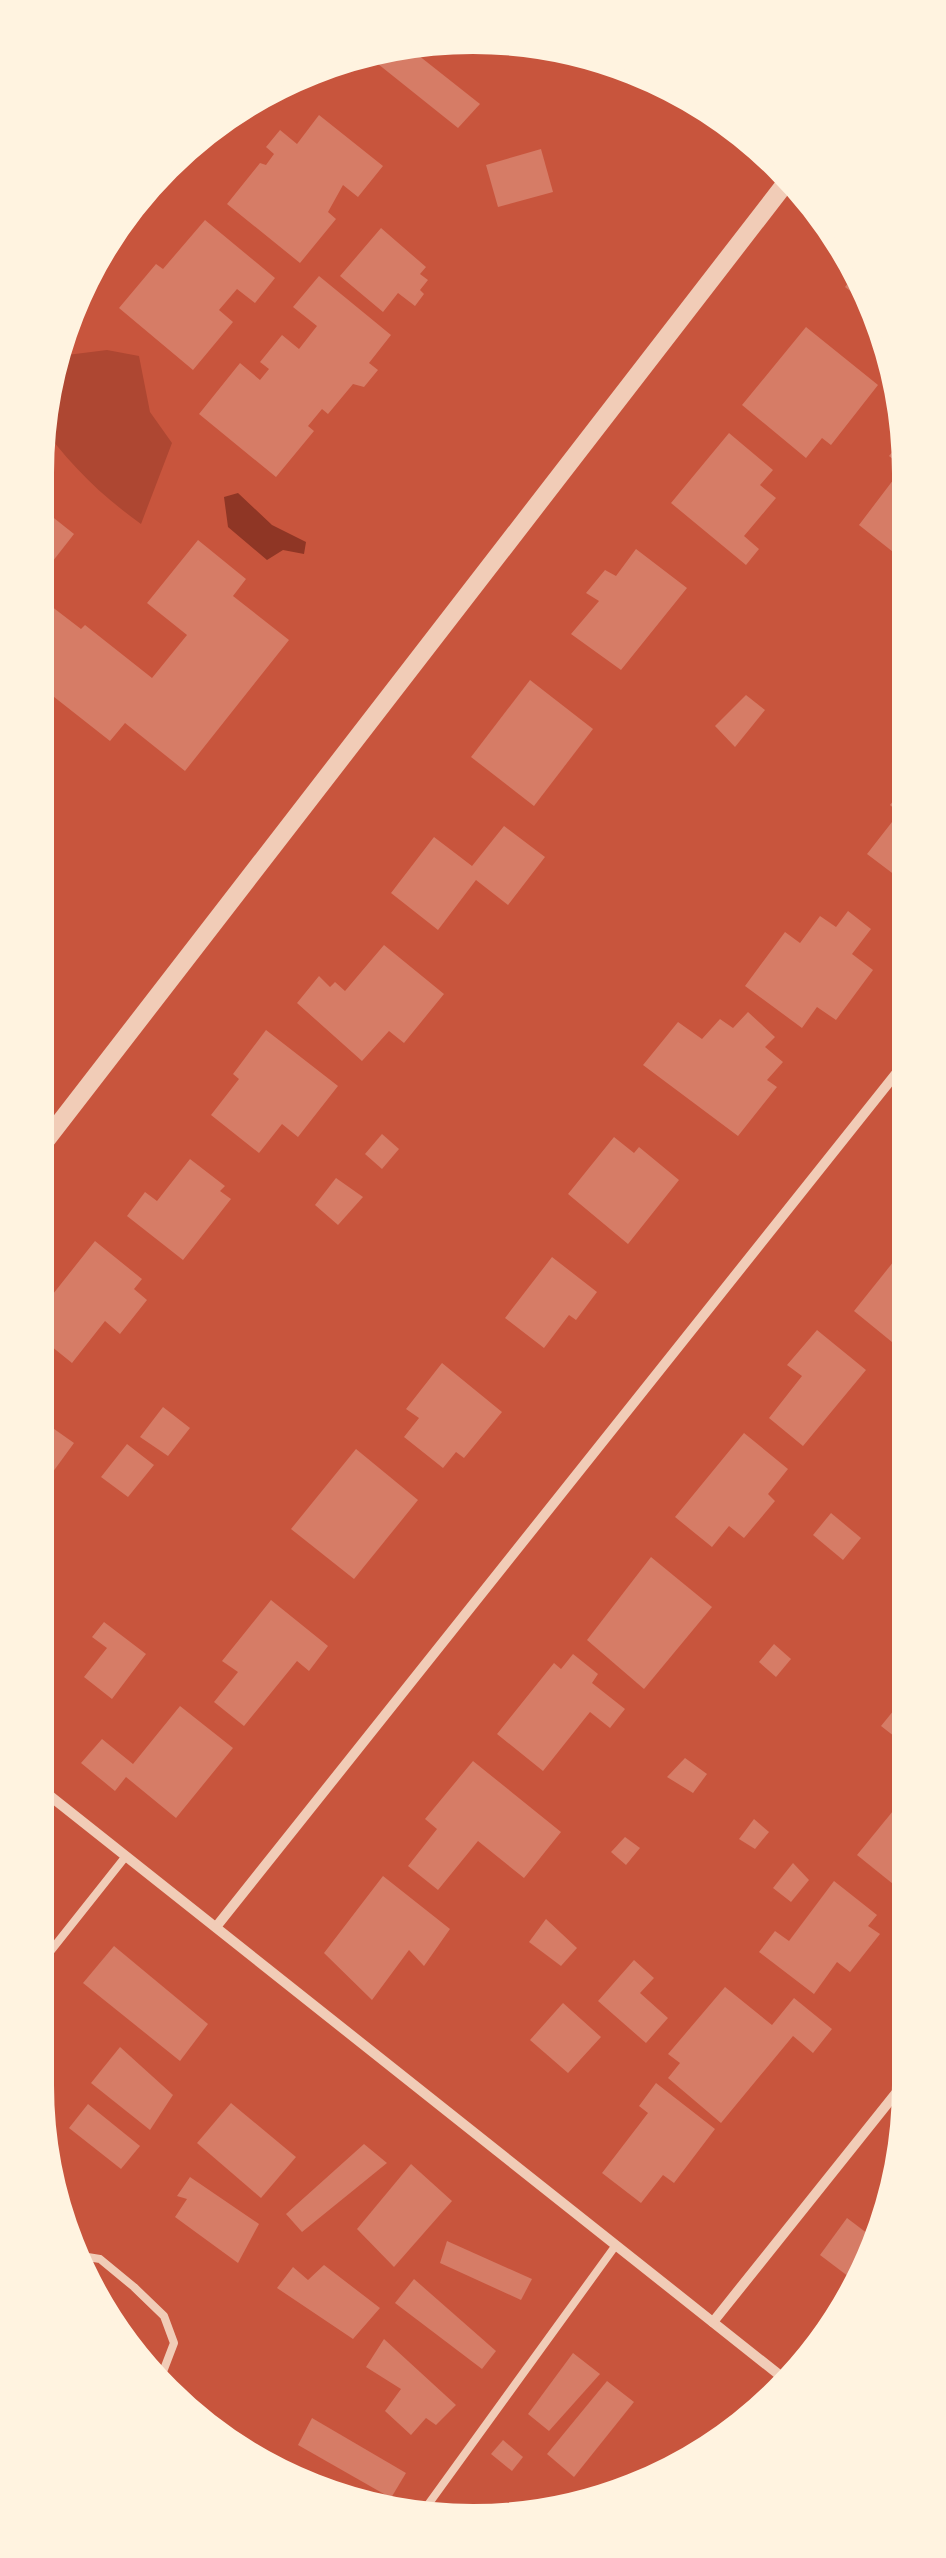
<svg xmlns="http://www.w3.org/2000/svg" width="946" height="2558" viewBox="0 0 946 2558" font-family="Ubuntu,sans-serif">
	<rect width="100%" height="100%" fill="#c8553d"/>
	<path fill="#ae4732" d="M107,350L139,356L150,412L172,443L141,524C99,494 67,462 37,419L44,366L59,356Z"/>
	<polygon fill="#8f3625" points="238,493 272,525 306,542 304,554 283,550 267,560 228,527 224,497"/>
	<g fill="#d67c66">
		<polygon points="399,40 480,104 458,128 363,52"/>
		<polygon points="319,115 383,166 358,197 343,185 328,212 336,219 300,263 227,204 260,163 266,165 274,154 266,147 280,130 297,144"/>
		<polygon points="541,149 553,192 498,207 486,165"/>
		<polygon points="205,220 275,278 255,303 237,289 219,310 233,322 193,370 119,308 156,264 163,269"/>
		<polygon points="381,228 426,267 420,274 428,280 420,290 424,294 415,306 398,293 383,312 340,276"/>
		<polygon points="862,264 871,278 881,314 845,287"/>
		<polygon points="319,276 391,335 369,363 378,370 364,387 353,384 328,414 322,409 308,426 314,431 276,477 199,414 240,363 260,380 269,369 260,362 282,335 299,349 317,326 293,307"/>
		<polygon points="806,327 878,385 831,445 822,438 806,458 742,405"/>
		<polygon points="909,404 912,415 912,567 859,525 903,467 889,456 910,429 897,419"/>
		<polygon points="729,433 773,470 760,485 776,498 744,536 759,549 746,565 671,503"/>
		<polygon points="30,499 74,534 42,575 30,566"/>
		<polygon points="198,540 246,579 233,596 289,640 185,771 125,723 110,741 30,678 30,633 51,606 81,629 85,625 152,678 187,635 147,603"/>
		<polygon points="636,549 687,588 621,670 571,634 599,601 586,593 605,570 616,576"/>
		<polygon points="530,680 593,729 534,806 471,757"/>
		<polygon points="746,695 765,710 735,747 715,726"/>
		<polygon points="913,775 913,879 908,885 867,854 899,813 890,805"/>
		<polygon points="504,826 545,857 508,905 476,880 438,930 391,893 434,837 472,866"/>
		<polygon points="848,911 871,929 852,954 873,970 836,1020 817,1007 802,1028 745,986 785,932 800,943 820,916 836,927"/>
		<polygon points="384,945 444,994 404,1043 389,1031 362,1061 297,1003 319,976 330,987 335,982 345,991"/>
		<polygon points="748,1012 775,1037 765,1047 783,1062 767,1080 777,1087 738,1136 643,1065 678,1022 702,1039 720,1019 733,1028"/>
		<polygon points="266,1030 338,1086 298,1137 282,1124 259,1153 211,1115 239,1079 233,1074"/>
		<polygon points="382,1134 399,1149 382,1169 365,1154"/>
		<polygon points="614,1137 634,1153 639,1147 679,1180 628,1244 568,1194"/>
		<polygon points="190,1159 225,1186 220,1191 231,1199 183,1260 127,1216 145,1192 157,1201"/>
		<polygon points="336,1178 363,1197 338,1225 315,1205"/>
		<polygon points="914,1236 914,1360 854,1311"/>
		<polygon points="95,1241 142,1279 134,1289 147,1300 120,1334 105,1321 72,1363 30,1329 30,1323"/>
		<polygon points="552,1257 597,1292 576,1320 569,1315 544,1348 505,1318"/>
		<polygon points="817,1330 866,1370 803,1446 769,1418 802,1376 787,1365"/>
		<polygon points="442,1363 502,1412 464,1458 456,1452 443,1468 404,1437 419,1418 406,1409"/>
		<polygon points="163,1407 190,1428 168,1456 140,1437"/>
		<polygon points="30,1412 74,1443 39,1491 30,1484"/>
		<polygon points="744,1433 788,1469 768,1494 775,1501 744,1538 729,1526 712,1547 675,1517"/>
		<polygon points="127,1444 154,1465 128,1497 101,1477"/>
		<polygon points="356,1449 418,1500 354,1579 291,1529"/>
		<polygon points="831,1513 861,1538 843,1560 813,1535"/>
		<polygon points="651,1557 712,1607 644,1689 587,1640"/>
		<polygon points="271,1600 328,1646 309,1671 297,1661 244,1726 214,1702 238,1672 222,1661"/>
		<polygon points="104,1622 146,1654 112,1699 84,1677 107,1648 92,1637"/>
		<polygon points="774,1644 791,1659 776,1677 759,1662"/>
		<polygon points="573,1654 598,1674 592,1683 625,1709 610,1728 590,1712 543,1771 497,1734 554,1663 561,1669"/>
		<polygon points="907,1694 915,1701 915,1738 908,1747 881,1726"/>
		<polygon points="180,1706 233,1748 176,1818 126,1777 115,1791 81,1763 102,1739 133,1764"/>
		<polygon points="685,1758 707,1774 693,1793 667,1777"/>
		<polygon points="473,1761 561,1832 524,1878 478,1841 438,1890 408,1866 437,1829 425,1819"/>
		<polygon points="915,1784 915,1866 898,1888 857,1855"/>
		<polygon points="754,1819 769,1832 755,1849 739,1839"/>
		<polygon points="625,1837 640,1848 626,1865 611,1852"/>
		<polygon points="793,1863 809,1880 791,1902 773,1888"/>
		<polygon points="383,1876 450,1929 424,1966 409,1950 372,2000 324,1953"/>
		<polygon points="834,1881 877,1915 868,1926 880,1934 850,1972 837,1962 814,1994 759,1952 775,1931 789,1941"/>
		<polygon points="546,1919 577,1948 561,1966 529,1942"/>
		<polygon points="114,1946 208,2024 180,2061 83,1983"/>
		<polygon points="634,1960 654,1978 640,1993 668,2018 646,2043 598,2001"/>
		<polygon points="725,1987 772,2025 794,1998 832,2029 813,2053 793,2036 721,2123 668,2078 680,2063 668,2054"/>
		<polygon points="563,2003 601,2037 568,2073 530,2040"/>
		<polygon points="120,2047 173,2095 150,2130 91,2083"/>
		<polygon points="656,2083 715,2129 674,2183 663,2175 641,2203 602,2173 648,2113 639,2106"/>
		<polygon points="231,2103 296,2157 261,2198 197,2143"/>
		<polygon points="88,2104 140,2146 121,2169 69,2128"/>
		<polygon points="364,2144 387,2163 302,2232 286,2214"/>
		<polygon points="41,2151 61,2167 46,2184"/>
		<polygon points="411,2164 452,2201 394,2267 357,2229"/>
		<polygon points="190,2177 259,2224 238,2263 175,2217 187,2199 177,2196"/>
		<polygon points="847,2218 880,2243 857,2283 820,2255"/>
		<polygon points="447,2241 532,2279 521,2300 440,2263"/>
		<polygon points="324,2265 380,2308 353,2339 277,2288 293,2267 308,2280"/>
		<polygon points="414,2279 496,2351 482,2369 395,2303"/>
		<polygon points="384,2339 456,2405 436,2425 426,2418 411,2435 385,2411 401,2389 366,2367"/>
		<polygon points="573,2353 600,2374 549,2431 528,2414"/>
		<polygon points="607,2381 634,2402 574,2477 547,2454"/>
		<polygon points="175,2398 286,2465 278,2478 252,2469 172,2403"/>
		<polygon points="312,2418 406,2473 391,2498 298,2445"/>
		<polygon points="503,2440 523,2457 512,2471 491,2454"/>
	</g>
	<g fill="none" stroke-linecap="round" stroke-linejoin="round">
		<g stroke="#f1ccb7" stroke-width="8">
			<polyline points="30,1977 126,1856"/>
			<polyline points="69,2254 100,2259 134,2287 164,2316 174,2343 156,2390"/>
			<polyline points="414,2524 616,2245"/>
		</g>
		<g stroke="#f1ccb7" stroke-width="10">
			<polyline points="30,1780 792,2385"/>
			<polyline points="216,1927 914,1051"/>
			<polyline points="713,2322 916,2068"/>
		</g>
		<polyline stroke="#f1ccb7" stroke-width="18" points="30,1161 795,171"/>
	</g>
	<path d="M0 0H946V2558H0ZM473 48H473A425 425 0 0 1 898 473V2085A425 425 0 0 1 473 2510H473A425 425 0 0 1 48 2085V473A425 425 0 0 1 473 48Z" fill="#fff3e0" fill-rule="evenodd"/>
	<path fill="none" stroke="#fff3e0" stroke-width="12" d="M473 48H473A425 425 0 0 1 898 473V2085A425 425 0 0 1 473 2510H473A425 425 0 0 1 48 2085V473A425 425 0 0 1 473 48Z"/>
</svg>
